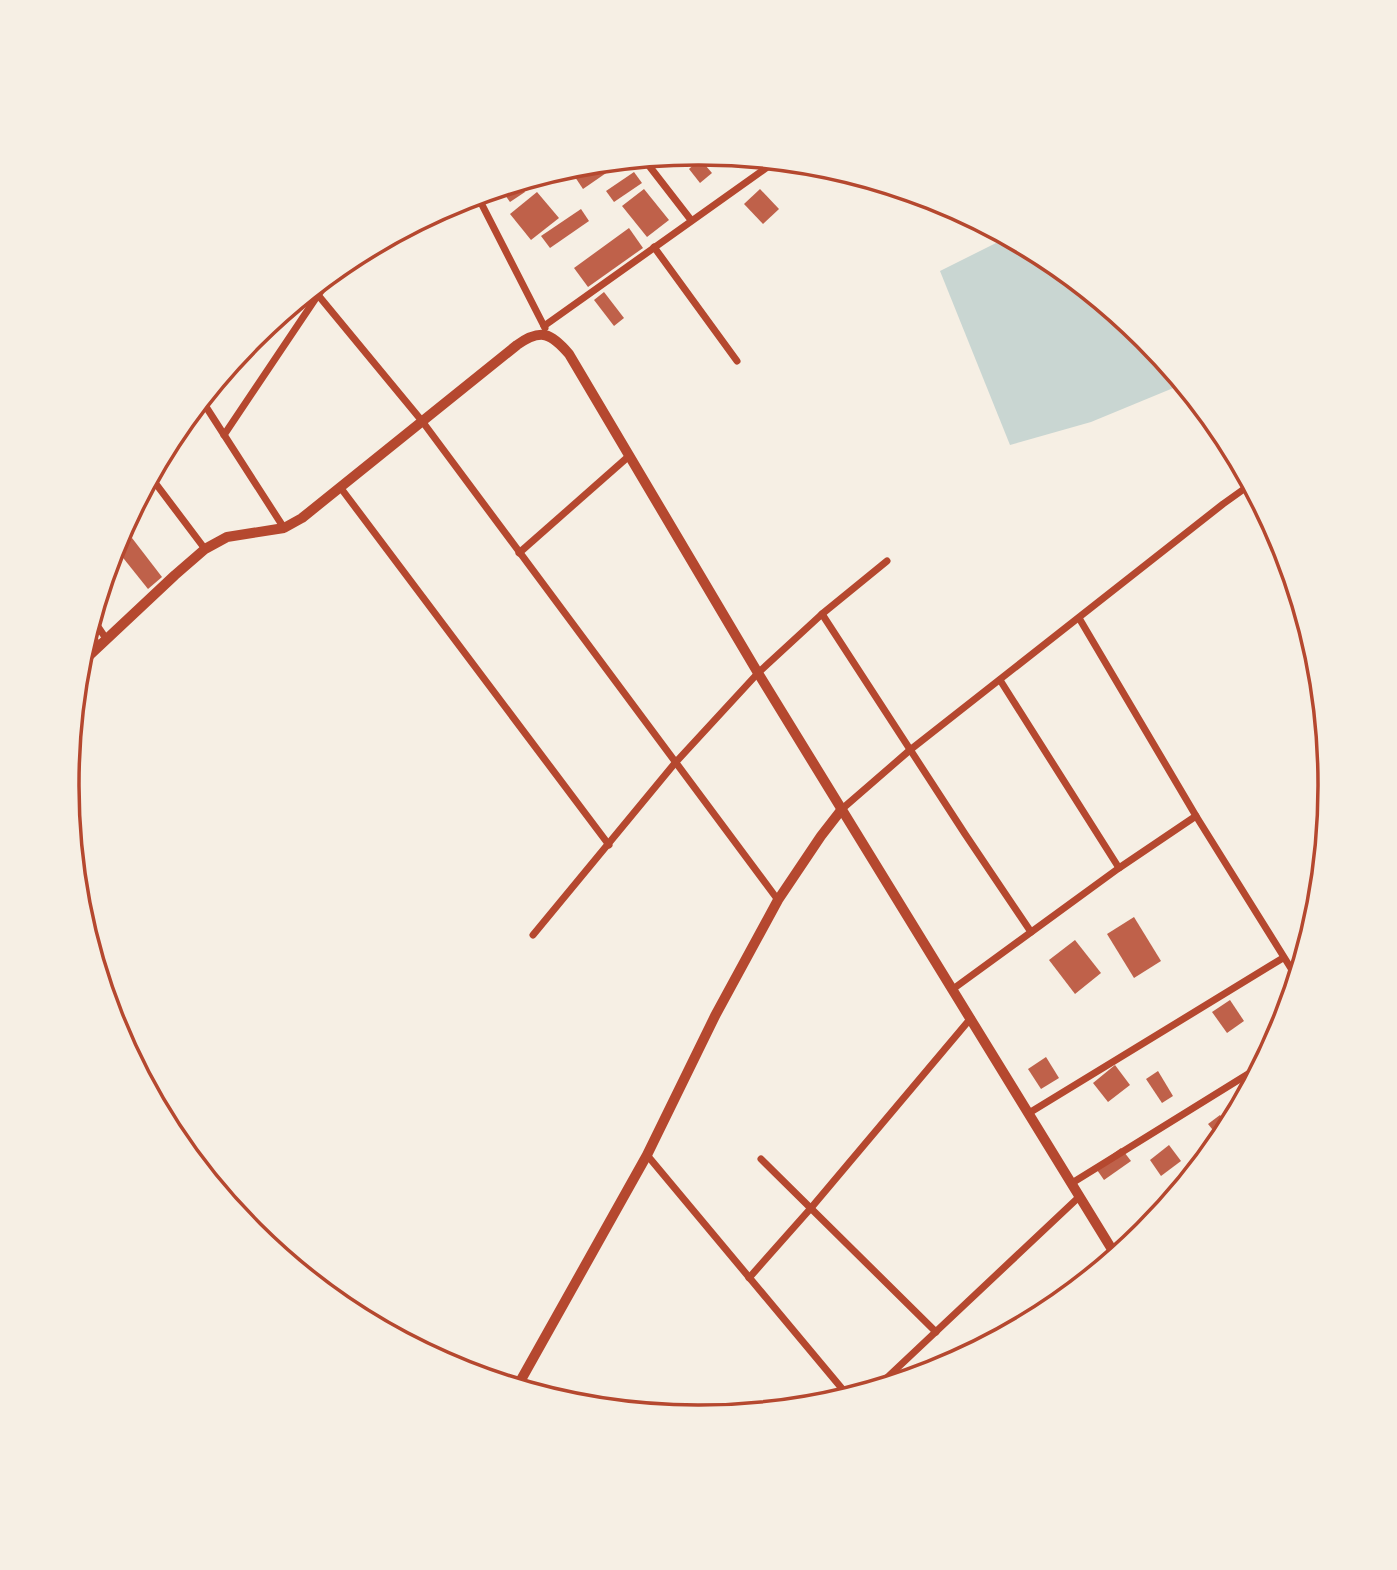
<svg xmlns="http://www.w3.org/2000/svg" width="1397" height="1570" viewBox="0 0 1397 1570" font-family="'Playfair Display',serif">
	<rect width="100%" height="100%" fill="#f6efe4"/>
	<polygon fill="#c9d6d2" points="1008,237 1050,260 1146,338 1183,384 1091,422 1010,445 940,271"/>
	<g fill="#bf614a">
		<polygon points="700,159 712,173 700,183 689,169"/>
		<polygon points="625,160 583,189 573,174 587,164"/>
		<polygon points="634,172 642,183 614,202 606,191"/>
		<polygon points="518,182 525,192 510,202 500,188"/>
		<polygon points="644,189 669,220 647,237 622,206"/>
		<polygon points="760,189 779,209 763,224 744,204"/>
		<polygon points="537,192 559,218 531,240 510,214"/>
		<polygon points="581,209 589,221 550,248 541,236"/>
		<polygon points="629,228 643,248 588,287 574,268"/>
		<polygon points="604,292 624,318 614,326 594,300"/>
		<polygon points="132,538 162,577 148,589 116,549"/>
		<polygon points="90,628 99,640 83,655 81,653 88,630"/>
		<polygon points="1134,917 1161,961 1134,978 1107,934"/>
		<polygon points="1075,940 1101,973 1075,994 1049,960"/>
		<polygon points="1230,1000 1244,1021 1227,1033 1212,1012"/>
		<polygon points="1046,1057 1059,1078 1041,1089 1028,1069"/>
		<polygon points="1115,1065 1130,1085 1108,1102 1093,1083"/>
		<polygon points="1158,1071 1173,1096 1162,1103 1146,1079"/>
		<polygon points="1220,1115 1229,1127 1221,1140 1208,1124"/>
		<polygon points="1169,1145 1181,1161 1161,1176 1150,1160"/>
		<polygon points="1121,1148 1131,1161 1104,1180 1095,1167"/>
		<polygon points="1152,1217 1155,1221 1145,1232 1134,1241 1128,1232"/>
	</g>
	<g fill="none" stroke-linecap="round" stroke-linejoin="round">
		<polyline stroke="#b5482f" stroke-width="4.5" points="260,1232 275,1251"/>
		<g stroke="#b5482f" stroke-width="7">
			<polyline points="643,158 691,220"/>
			<polyline points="477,195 545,328"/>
			<polyline points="654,247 737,361"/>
			<polyline points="311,289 318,295 422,421 778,900"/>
			<polyline points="544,326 776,161"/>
			<polyline points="201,399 284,528"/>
			<polyline points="224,435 318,295 341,265"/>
			<polyline points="150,476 205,549"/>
			<polyline points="340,487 609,845"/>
			<polyline points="519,553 629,456"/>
			<polyline points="822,614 965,834 1031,932"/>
			<polyline points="92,618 107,640"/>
			<polyline points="1079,618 1196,816 1297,978"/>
			<polyline points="1000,680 1119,868"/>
			<polyline points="842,809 910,750 1223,504 1251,484"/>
			<polyline points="533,935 675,763 758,673 822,614 887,561"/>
			<polyline points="953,989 1119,868 1196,816"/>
			<polyline points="1029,1113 1283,958"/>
			<polyline points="647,1155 849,1397"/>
			<polyline points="761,1159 936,1332"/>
			<polyline points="1072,1183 1261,1066"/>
			<polyline points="749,1278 811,1208 971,1018"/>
			<polyline points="875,1389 1080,1196"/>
		</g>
		<g stroke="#b5482f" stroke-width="10">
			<path d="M78,666L175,575L205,549L227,537L284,528L302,518L517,345C541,328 551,333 569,354L758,673L1116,1256"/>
			<polyline points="517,1387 647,1155 715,1016 778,900 821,836 842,809"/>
		</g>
	</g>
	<path d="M0 0H1397V1570H0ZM698 165H699A619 619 0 0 1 1318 784V786A619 619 0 0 1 699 1405H698A619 619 0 0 1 79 786V784A619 619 0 0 1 698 165Z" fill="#f6efe4" fill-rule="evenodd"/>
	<path fill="none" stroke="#b5482f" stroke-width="3.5" d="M698 165H699A619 619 0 0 1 1318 784V786A619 619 0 0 1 699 1405H698A619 619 0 0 1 79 786V784A619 619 0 0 1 698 165Z"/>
</svg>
